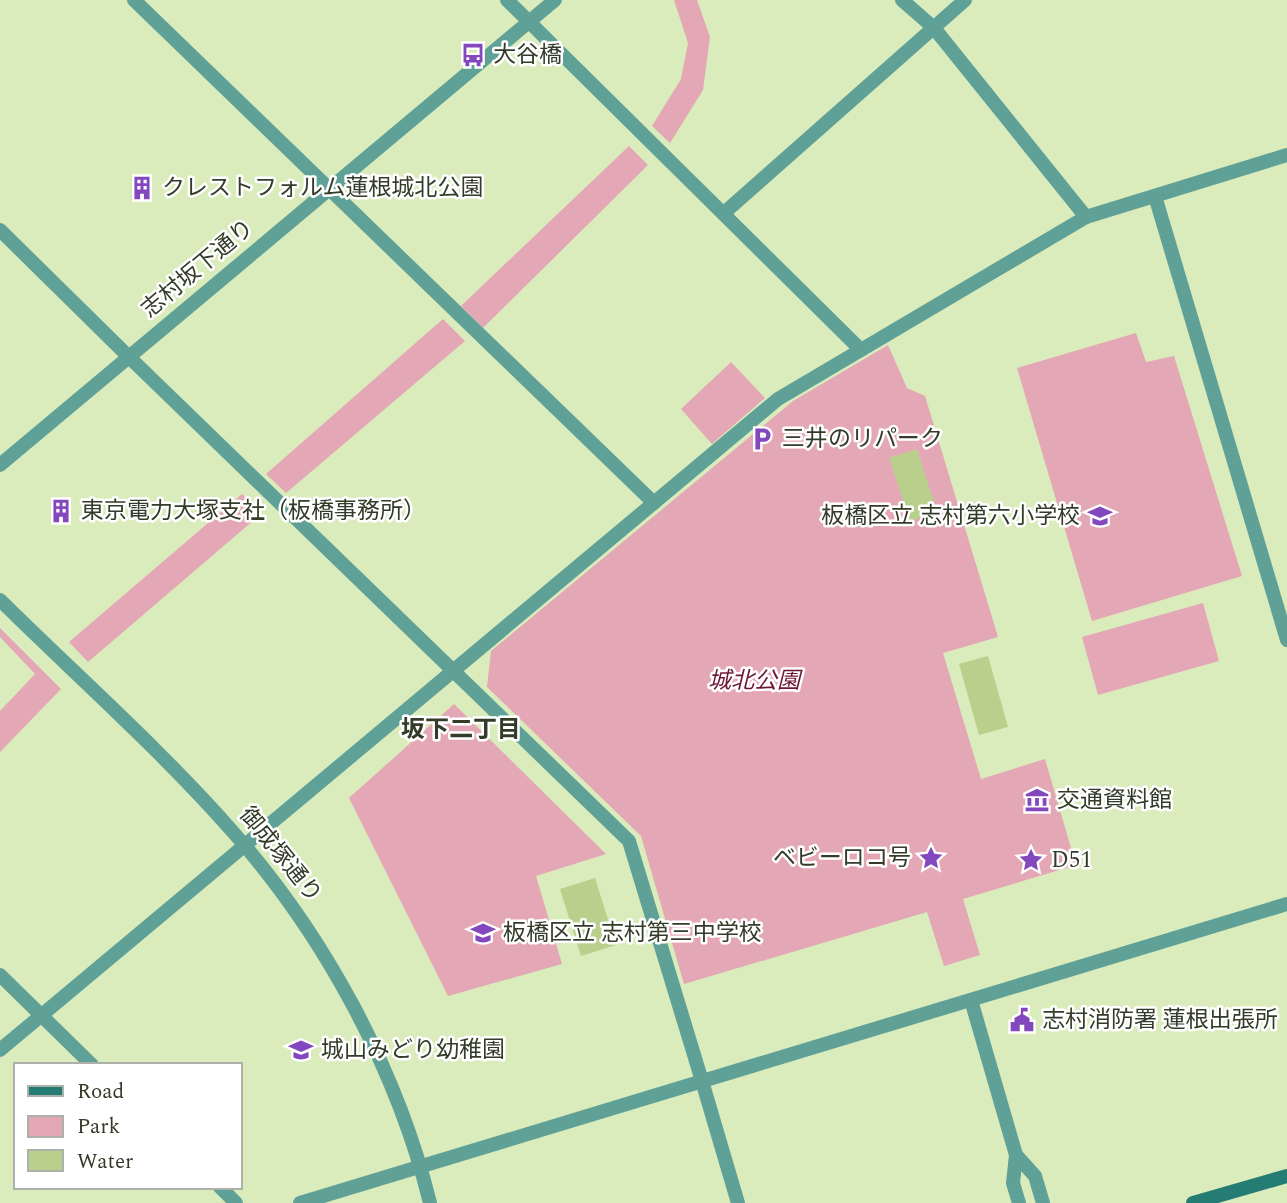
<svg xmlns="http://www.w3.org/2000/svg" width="1287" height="1203" viewBox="0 0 1287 1203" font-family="Spectral,'Noto Sans JP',serif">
	<rect width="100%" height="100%" fill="#daebbc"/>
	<g fill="#e4a7b5">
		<polygon points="674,0 697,0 710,37 703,90 670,143 652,126 681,79 688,43"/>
		<polygon points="629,146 648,165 483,328 461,306"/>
		<polygon points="443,319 465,341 286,493 266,474"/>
		<polygon points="1136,333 1146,362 1174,356 1242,576 1092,621 1017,368"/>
		<polygon points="888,345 907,388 925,396 998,637 943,653 981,779 1045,759 1076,865 963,899 980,955 944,966 927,912 684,984 641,836 487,687 491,651 793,401"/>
		<polygon points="731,362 765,398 712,444 681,409"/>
		<polygon points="242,494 262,513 88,662 69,642"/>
		<polygon points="1203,603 1219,661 1098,695 1082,637"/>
		<polygon points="0,628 61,689 0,752 0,711 35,674 0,637"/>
		<polygon points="454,704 606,854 536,876 562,964 448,996 349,798"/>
	</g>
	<g fill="#b9d08d">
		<polygon points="917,449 937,512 910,521 889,458"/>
		<polygon points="988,656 1008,727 979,735 959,664"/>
		<polygon points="595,878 616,945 581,956 560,889"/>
	</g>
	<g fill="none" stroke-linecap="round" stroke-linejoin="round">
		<g stroke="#60a197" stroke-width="14">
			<polyline points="134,0 654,503"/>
			<polyline points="507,0 861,350"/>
			<polyline points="902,0 934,28 1086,217"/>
			<polyline points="1155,196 1287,640"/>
			<polyline points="724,213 965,0"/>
			<polyline points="0,230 129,357"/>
			<polyline points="0,975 92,1065"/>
			<polyline points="0,1050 778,399 1086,217 1287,155"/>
			<polyline points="702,1081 738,1203"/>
			<polyline points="220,1187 236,1203"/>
			<polyline points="300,1203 1287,904"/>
		</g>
		<g stroke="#60a197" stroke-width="14">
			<polyline points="129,357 629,841 702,1081"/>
			<polyline points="0,465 555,0"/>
			<path d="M0,600C78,677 161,750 233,832C324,935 397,1069 430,1203"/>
			<polyline points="971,1000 1016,1155 1013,1183 1019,1203"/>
			<polyline points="1016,1155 1035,1176 1043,1203"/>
		</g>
		<polyline stroke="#247c72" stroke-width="14" points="1193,1203 1287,1176"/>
	</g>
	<defs>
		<g id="bus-bare" transform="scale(1.89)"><path d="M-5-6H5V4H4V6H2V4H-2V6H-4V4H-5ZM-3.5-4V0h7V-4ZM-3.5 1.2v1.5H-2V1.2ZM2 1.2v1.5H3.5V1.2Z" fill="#8348be" stroke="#fff" stroke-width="2.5" paint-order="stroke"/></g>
		<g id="building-bare" transform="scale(1.89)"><path d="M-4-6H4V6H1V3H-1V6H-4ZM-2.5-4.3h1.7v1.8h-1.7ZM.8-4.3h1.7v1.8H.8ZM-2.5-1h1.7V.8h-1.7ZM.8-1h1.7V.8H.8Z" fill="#8348be" stroke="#fff" stroke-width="2.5" paint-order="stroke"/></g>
		<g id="parking-bare" transform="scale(1.89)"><path d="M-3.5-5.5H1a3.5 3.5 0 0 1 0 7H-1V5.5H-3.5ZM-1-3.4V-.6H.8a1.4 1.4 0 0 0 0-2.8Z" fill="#8348be" stroke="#fff" stroke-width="2.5" paint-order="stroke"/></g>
		<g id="school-bare" transform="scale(1.89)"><path d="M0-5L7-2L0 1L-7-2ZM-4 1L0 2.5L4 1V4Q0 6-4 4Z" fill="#8348be" stroke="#fff" stroke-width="2.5" paint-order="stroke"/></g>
		<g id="museum-bare" transform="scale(1.89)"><path d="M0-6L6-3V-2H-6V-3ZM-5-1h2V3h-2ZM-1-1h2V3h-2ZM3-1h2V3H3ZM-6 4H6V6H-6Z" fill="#8348be" stroke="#fff" stroke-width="2.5" paint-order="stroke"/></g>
		<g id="sight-bare" transform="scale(1.89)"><path d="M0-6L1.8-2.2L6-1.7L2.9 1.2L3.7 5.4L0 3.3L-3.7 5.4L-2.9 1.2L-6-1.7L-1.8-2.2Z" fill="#8348be" stroke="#fff" stroke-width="2.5" paint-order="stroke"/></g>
		<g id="civic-bare" transform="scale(1.89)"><path d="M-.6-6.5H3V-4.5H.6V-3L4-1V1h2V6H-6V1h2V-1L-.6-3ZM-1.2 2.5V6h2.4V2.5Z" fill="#8348be" stroke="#fff" stroke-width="2.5" paint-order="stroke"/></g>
	</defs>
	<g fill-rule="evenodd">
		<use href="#bus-bare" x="473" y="55"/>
		<use href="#building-bare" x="142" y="188"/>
		<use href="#parking-bare" x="762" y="439"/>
		<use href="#building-bare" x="61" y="511"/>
		<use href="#school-bare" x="1100" y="516"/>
		<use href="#museum-bare" x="1037" y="800"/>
		<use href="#sight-bare" x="931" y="858"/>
		<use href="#sight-bare" x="1031" y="860"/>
		<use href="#school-bare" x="483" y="933"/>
		<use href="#civic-bare" x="1022" y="1020"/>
		<use href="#school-bare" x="301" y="1050"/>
	</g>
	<g text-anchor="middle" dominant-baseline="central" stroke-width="5" stroke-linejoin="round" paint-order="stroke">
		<g font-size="23" fill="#343b28" stroke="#fff" text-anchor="start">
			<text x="493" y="55">大谷橋</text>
			<text x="162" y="188">クレストフォルム蓮根城北公園</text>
			<text x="782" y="439">三井のリパーク</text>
			<text x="81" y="511">東京電力大塚支社（板橋事務所）</text>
			<text x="1080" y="516" text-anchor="end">板橋区立 志村第六小学校</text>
			<text x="1057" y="800">交通資料館</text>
			<text x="911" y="858" text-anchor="end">ベビーロコ号</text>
			<text x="1051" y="860">D51</text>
			<text x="503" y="933">板橋区立 志村第三中学校</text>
			<text x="1042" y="1020">志村消防署 蓮根出張所</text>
			<text x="321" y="1050">城山みどり幼稚園</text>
		</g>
		<g font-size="23" fill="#343b28" stroke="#fff">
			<text transform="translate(198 269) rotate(-40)">志村坂下通り</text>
			<text transform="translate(280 855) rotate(51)">御成塚通り</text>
		</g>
		<g font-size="23" font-style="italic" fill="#6e1737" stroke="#fff">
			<text x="754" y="681">城北公園</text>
		</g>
		<g font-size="24" font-weight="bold" fill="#343b28" stroke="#fff">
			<text x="461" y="730">坂下二丁目</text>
		</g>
	</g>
	<rect x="14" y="1063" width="228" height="126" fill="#ffffff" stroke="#aeb1a9" stroke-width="2"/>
	<rect x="28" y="1086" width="35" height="10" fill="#247c72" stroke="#aeb1a9" stroke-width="2"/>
	<text x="77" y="1098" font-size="21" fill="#343b28">Road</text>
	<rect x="28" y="1116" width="35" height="21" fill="#e4a7b5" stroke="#aeb1a9" stroke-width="2"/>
	<text x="77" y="1133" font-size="21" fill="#343b28">Park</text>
	<rect x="28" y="1150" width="35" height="21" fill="#b9d08d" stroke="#aeb1a9" stroke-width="2"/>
	<text x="77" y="1168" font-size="21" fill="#343b28">Water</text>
</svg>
